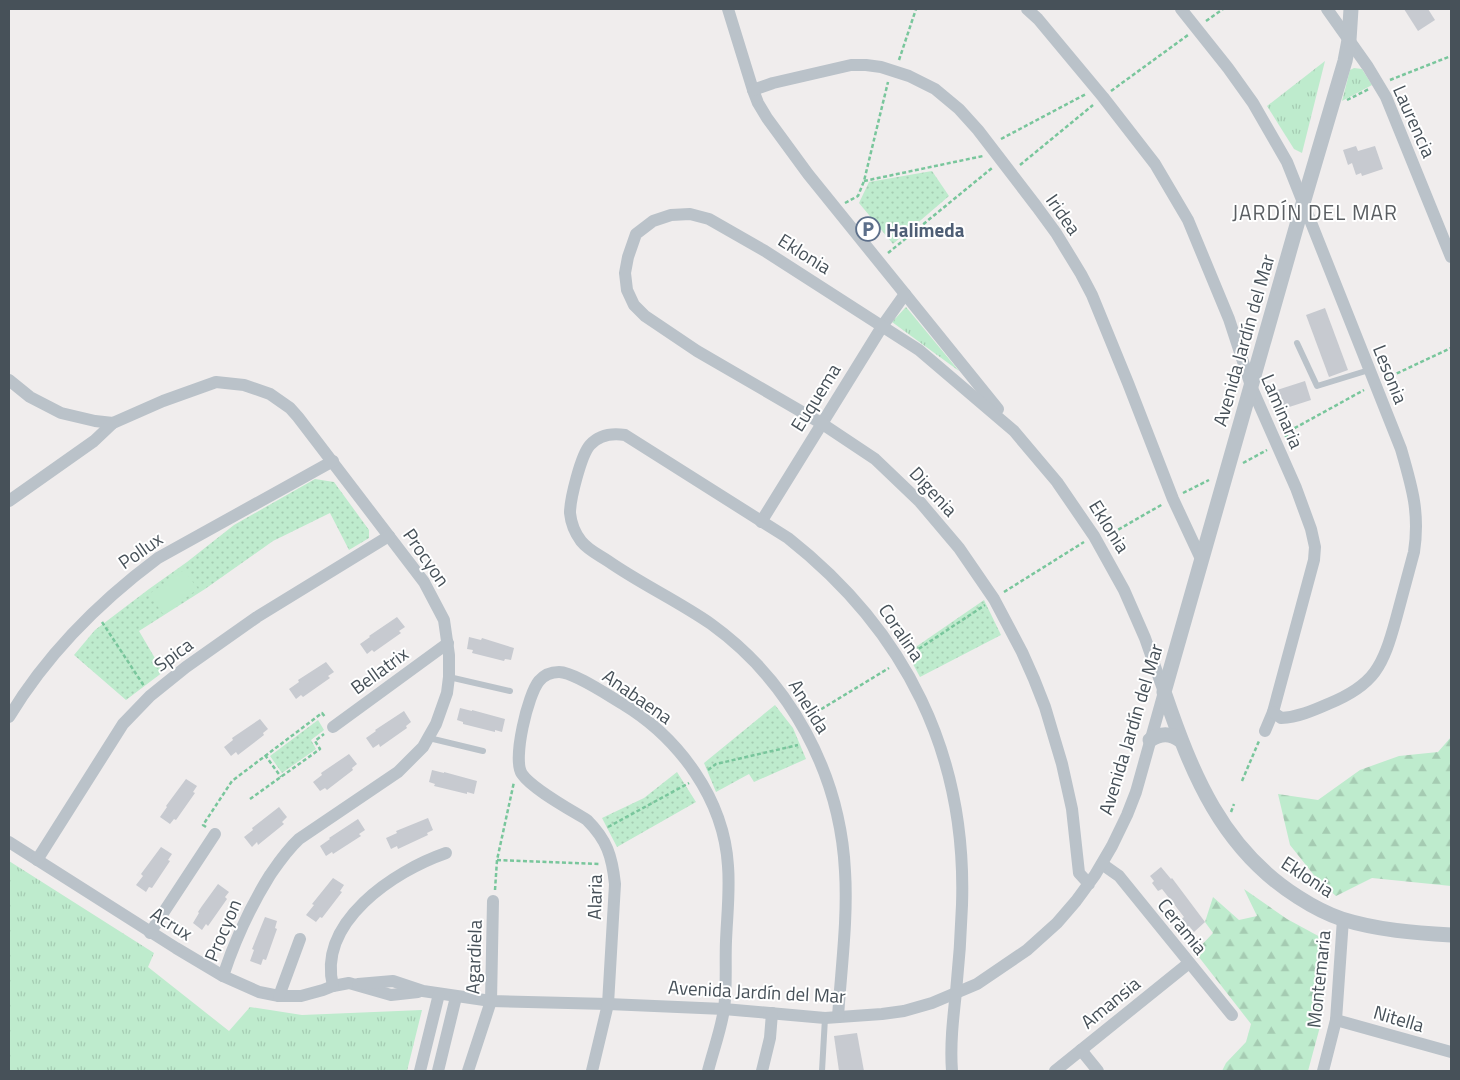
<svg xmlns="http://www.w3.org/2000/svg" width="1460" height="1080" viewBox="0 0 1460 1080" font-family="'Titillium Web',sans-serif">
	<defs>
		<pattern id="grass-tufts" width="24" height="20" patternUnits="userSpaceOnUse" patternTransform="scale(1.25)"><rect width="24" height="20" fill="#beebcd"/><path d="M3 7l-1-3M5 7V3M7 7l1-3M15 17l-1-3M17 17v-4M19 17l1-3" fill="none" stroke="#a5cbb2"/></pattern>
		<pattern id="forest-firs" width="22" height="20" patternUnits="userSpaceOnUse" patternTransform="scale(1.25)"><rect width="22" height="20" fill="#beebcd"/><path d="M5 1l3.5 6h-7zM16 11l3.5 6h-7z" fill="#a5cbb2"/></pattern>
		<pattern id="park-dots" width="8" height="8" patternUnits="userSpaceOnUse" patternTransform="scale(1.25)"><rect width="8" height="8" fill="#beebcd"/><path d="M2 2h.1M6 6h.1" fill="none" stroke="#a5cbb2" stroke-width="1.8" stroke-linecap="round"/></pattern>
	</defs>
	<rect width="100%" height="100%" fill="#f0eded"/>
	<g fill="url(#grass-tufts)">
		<polygon points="1325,61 1302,153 1294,149 1267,106"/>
		<polygon points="1354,68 1362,69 1372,85 1342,101 1350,70"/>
		<polygon points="906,307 959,371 892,322"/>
		<polygon points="9,861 154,953 148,967 229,1031 250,1007 302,1015 422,1010 407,1071 9,1071"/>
	</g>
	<g fill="url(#forest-firs)">
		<polygon points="1451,737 1451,886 1372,878 1336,896 1317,879 1290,845 1278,794 1318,800 1360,770 1399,756 1438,752"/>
		<polygon points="1244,889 1287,919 1322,938 1321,1023 1308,1071 1222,1071 1226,1063 1246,1042 1251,1024 1195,952 1213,933 1205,922 1213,897 1239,920 1257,916"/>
	</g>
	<g fill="url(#park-dots)">
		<polygon points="932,171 949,196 893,244 859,203 869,182"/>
		<polygon points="315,479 334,482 369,530 369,538 349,550 330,513 273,541 205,589 139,631 163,672 126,700 74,655 95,630 149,589 187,562 234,525"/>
		<polygon points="984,600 1001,635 920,677 907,653"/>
		<polygon points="775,705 793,728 806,759 754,782 749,774 716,792 704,763"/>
		<polygon points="318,720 324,730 311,740 316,749 282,773 270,756"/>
		<polygon points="677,772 696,802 617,847 602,818 644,798"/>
	</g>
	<polygon fill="#beebcd" points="184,570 198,589 163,614 149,594"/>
	<g fill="#c7cad0">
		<polygon points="1404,9 1428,9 1435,20 1418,31"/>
		<polygon points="1356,146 1358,151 1375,146 1383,169 1362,176 1361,173 1356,175 1352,163 1348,165 1343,150"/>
		<polygon points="1325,308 1348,370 1329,377 1306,315"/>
		<polygon points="1305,381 1311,400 1283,409 1277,390"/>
		<polygon points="397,617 405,627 399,631 401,633 374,652 372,650 367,654 360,644 370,637 369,636"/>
		<polygon points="469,637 481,640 482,638 514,648 511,660 505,659 504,661 472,653 473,650 467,649"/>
		<polygon points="326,662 334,672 328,676 330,678 303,697 301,695 296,699 289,689 299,682 298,680"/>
		<polygon points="460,708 472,711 472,710 505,719 502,732 495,730 495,732 463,724 463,722 457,720"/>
		<polygon points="404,711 411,722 406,726 407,728 380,747 379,744 373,748 366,738 376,731 375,730"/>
		<polygon points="260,719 268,729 263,733 264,735 238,755 236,752 231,756 224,747 233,740 232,738"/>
		<polygon points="349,754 357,764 352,768 353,770 327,790 325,788 320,791 313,782 322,775 321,773"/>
		<polygon points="432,770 444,773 444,772 477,781 474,794 467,792 467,794 434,786 435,784 429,782"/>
		<polygon points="186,779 197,786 193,792 195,793 176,820 174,819 170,824 160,817 167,807 166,806"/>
		<polygon points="279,807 287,817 282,822 284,824 258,845 257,842 252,847 244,837 253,830 252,828"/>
		<polygon points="428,818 433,830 427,833 428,835 398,849 397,846 391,849 386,838 397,833 396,831"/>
		<polygon points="358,819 365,830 359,834 361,836 333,854 332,852 326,856 320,846 330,839 329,838"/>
		<polygon points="161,847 172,854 168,860 170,861 152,888 149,887 146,892 136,885 143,876 141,874"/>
		<polygon points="1161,867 1171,879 1172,878 1205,922 1194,932 1189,926 1186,928 1180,920 1184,917 1162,889 1158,891 1152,883 1154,881 1150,876"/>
		<polygon points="333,878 344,885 340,891 342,892 322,918 320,917 316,922 306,915 314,905 312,904"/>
		<polygon points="218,884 229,892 225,897 227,899 208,926 206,924 202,930 193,923 199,913 198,912 202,906"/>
		<polygon points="265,917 277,921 275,928 277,929 266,960 263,959 261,965 250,961 254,950 252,949"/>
		<polygon points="857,1033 864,1071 839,1071 834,1036"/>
	</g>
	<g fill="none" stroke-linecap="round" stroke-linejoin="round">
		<g stroke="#79c69c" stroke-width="2.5" stroke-dasharray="4 2.5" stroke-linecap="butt">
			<polyline points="1206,21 1223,9"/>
			<polyline points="899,60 916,9"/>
			<polyline points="1390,80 1451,56"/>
			<polyline points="1111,91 1188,35"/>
			<polyline points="1347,100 1369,89"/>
			<polyline points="1001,139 1086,94"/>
			<polyline points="1020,165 1093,105"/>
			<polyline points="864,181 983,156"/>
			<polyline points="845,203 858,196 864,181 888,82"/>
			<polyline points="888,253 992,168"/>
			<polyline points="1385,379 1451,348"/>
			<polyline points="1285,437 1293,429 1364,390"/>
			<polyline points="1243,463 1267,450"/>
			<polyline points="1183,493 1209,480"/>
			<polyline points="1107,536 1163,504"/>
			<polyline points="1004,592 1084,542"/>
			<polyline points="102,622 144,686"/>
			<polyline points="908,656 985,605"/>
			<polyline points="810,716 889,668"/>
			<polyline points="265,755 281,777"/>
			<polyline points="708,770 716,764 798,745"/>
			<polyline points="1242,781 1259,741"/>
			<polyline points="250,799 320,749 315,741 324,734"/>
			<polyline points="1231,812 1234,804"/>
			<polyline points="206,827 203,825 232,781 322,713 325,717"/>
			<polyline points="608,827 689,783"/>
			<polyline points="497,860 599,864"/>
			<polyline points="495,890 497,860 514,782"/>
		</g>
		<g stroke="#bac2c9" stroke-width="6">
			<polyline points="1297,343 1317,386 1369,370"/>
			<polyline points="449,677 510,691"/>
			<polyline points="429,738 483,751"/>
			<polyline points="822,1071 825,1018"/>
		</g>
		<g stroke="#bac2c9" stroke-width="12">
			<polyline points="728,9 753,90 758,103 767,118 808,174 998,409"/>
			<polyline points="1027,9 1038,19 1103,97 1155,164 1188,220 1229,319 1251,386 1296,488 1311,529 1315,547 1314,560 1273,712 1265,731"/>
			<path d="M1181,9L1228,68L1253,103L1287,162L1401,449C1412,487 1420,513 1414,552C1408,575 1402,597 1396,619C1383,666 1375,685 1328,704C1312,711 1298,717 1281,718L1273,712"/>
			<polyline points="1327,9 1368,67 1386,97 1451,257"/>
			<polyline points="753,90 773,83 851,65 866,65 881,67 909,76 935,89 959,109 978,130 1037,207 1056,233 1081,274 1092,295 1128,383 1173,499 1201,559"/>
			<path d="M9,380L30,397L61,413L95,421L113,423L163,401L216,382L244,385L270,394L290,408L298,417L424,582L444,620L449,655V677L447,693L436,724L423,747L398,772L299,839C287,850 279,862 270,875C250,907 235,940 223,976"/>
			<polyline points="9,501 94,441 113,423"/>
			<polyline points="761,522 883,325 905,294"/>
			<path d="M9,717C47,654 99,602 158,558L333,461"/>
			<polyline points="333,727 448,643"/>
			<polyline points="9,842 176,948 223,976 259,992 279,996 301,996 323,990 333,986 349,983 391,995 418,992"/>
			<polyline points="37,860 123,724 150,696 186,667 257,617 389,536"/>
			<polyline points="1102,864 1119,876 1232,1015"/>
			<polyline points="150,933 215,834"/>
			<polyline points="358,984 393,981 423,991 491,1001 608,1004 724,1009 825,1018 882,1014 904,1011 932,1003 977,984 1027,950 1057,923 1076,901 1095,875 1112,846 1127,815 1136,792 1164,692 1145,638 1124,590 1094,536 1057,482 1014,431 919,350 765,251 709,219 690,214 671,215 653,221 636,234 628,257 625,273 627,290 634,305 645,316 697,351 821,423 875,459 920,502 959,548 994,599 1022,652 1034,679 1045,707 1062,764 1072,809 1079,873 1089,884"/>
			<path d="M333,986C317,922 394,871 446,853"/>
			<polyline points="279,996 300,939"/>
			<path d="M838,1017C841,969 848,919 845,871C840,773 790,681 711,624C678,601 641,584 608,561C599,555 588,550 581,541C575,533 571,523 570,513C570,499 581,455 590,445C599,435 612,433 625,435L788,538C906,631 967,754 962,905C961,934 959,963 956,992C953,1019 950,1045 952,1071"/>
			<polyline points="1336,1020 1451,1052"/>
			<polyline points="1081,1050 1098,1071"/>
			<polyline points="420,1071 439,994"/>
			<polyline points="438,1071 456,997"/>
			<polyline points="468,1071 491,1001 493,901"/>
			<path d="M592,1071L608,1004L615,884C612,856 607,840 587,820C571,810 532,789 522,774C512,760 528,694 539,681C544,675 552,672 559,672C574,672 609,696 623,704C679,738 724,799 728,866C730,891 727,916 726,941C725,964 727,987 724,1009C721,1030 713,1051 708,1071"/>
			<polyline points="762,1071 770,1038 772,1013"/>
			<polyline points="1055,1071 1189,963"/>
			<polyline points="1323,1071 1336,1020 1343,919"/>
		</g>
		<g stroke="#bac2c9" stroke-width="15">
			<path d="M1351,9L1349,40L1345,61L1304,200L1164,692C1192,774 1222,849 1298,897C1312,906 1327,914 1342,919C1377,930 1415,933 1451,935"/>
			<path d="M1150,740C1161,733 1170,733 1180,740"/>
		</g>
	</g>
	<defs>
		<g id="parking-ring" transform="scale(1.25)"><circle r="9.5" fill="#fff" stroke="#5c6f8a" stroke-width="1.5"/><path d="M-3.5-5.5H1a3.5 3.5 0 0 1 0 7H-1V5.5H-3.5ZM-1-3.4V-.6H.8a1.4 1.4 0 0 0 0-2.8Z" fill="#5c6f8a"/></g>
	</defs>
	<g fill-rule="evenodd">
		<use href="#parking-ring" x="868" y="229"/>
	</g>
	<g text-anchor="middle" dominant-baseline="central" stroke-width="4" stroke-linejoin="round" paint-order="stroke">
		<g font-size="19" fill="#475159" stroke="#fff">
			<text transform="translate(1415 121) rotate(66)">Laurencia</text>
			<text transform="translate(1064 214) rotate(55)">Iridea</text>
			<text transform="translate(805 253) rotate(32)">Eklonia</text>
			<text transform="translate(1243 340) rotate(-74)">Avenida Jardín del Mar</text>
			<text transform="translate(1391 374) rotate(68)">Lesonia</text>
			<text transform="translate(815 397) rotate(-58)">Euquema</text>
			<text transform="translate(1283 411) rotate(67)">Laminaria</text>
			<text transform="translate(934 491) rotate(47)">Digenia</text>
			<text transform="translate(1110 526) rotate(58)">Eklonia</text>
			<text transform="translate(140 550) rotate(-35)">Pollux</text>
			<text transform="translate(427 557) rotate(55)">Procyon</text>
			<text transform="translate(902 632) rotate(56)">Coralina</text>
			<text transform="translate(173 654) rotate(-36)">Spica</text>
			<text transform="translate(379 670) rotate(-36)">Bellatrix</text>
			<text transform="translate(638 696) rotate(35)">Anabaena</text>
			<text transform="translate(810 706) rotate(58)">Anelida</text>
			<text transform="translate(1130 729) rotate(-73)">Avenida Jardín del Mar</text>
			<text transform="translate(1308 876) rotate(33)">Eklonia</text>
			<text transform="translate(594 897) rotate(-89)">Alaria</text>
			<text transform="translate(172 923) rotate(32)">Acrux</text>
			<text transform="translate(1183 926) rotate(51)">Ceramia</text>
			<text transform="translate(222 930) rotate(-67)">Procyon</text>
			<text transform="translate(473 957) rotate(-88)">Agardiela</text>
			<text transform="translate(1318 979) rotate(-84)">Montemaria</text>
			<text transform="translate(757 991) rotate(3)">Avenida Jardín del Mar</text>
			<text transform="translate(1110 1002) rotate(-39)">Amansia</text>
			<text transform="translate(1399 1018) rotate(16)">Nitella</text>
		</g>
		<g font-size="19" font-weight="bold" fill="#4e5e75" stroke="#fff" text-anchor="start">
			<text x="886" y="229">Halimeda</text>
		</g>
		<g font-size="21" letter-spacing="1" fill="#5a5e62" stroke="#fff">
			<text x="1315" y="212">JARDÍN DEL MAR</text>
		</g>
	</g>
	<rect width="1460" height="1080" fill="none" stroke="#475159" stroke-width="20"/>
</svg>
